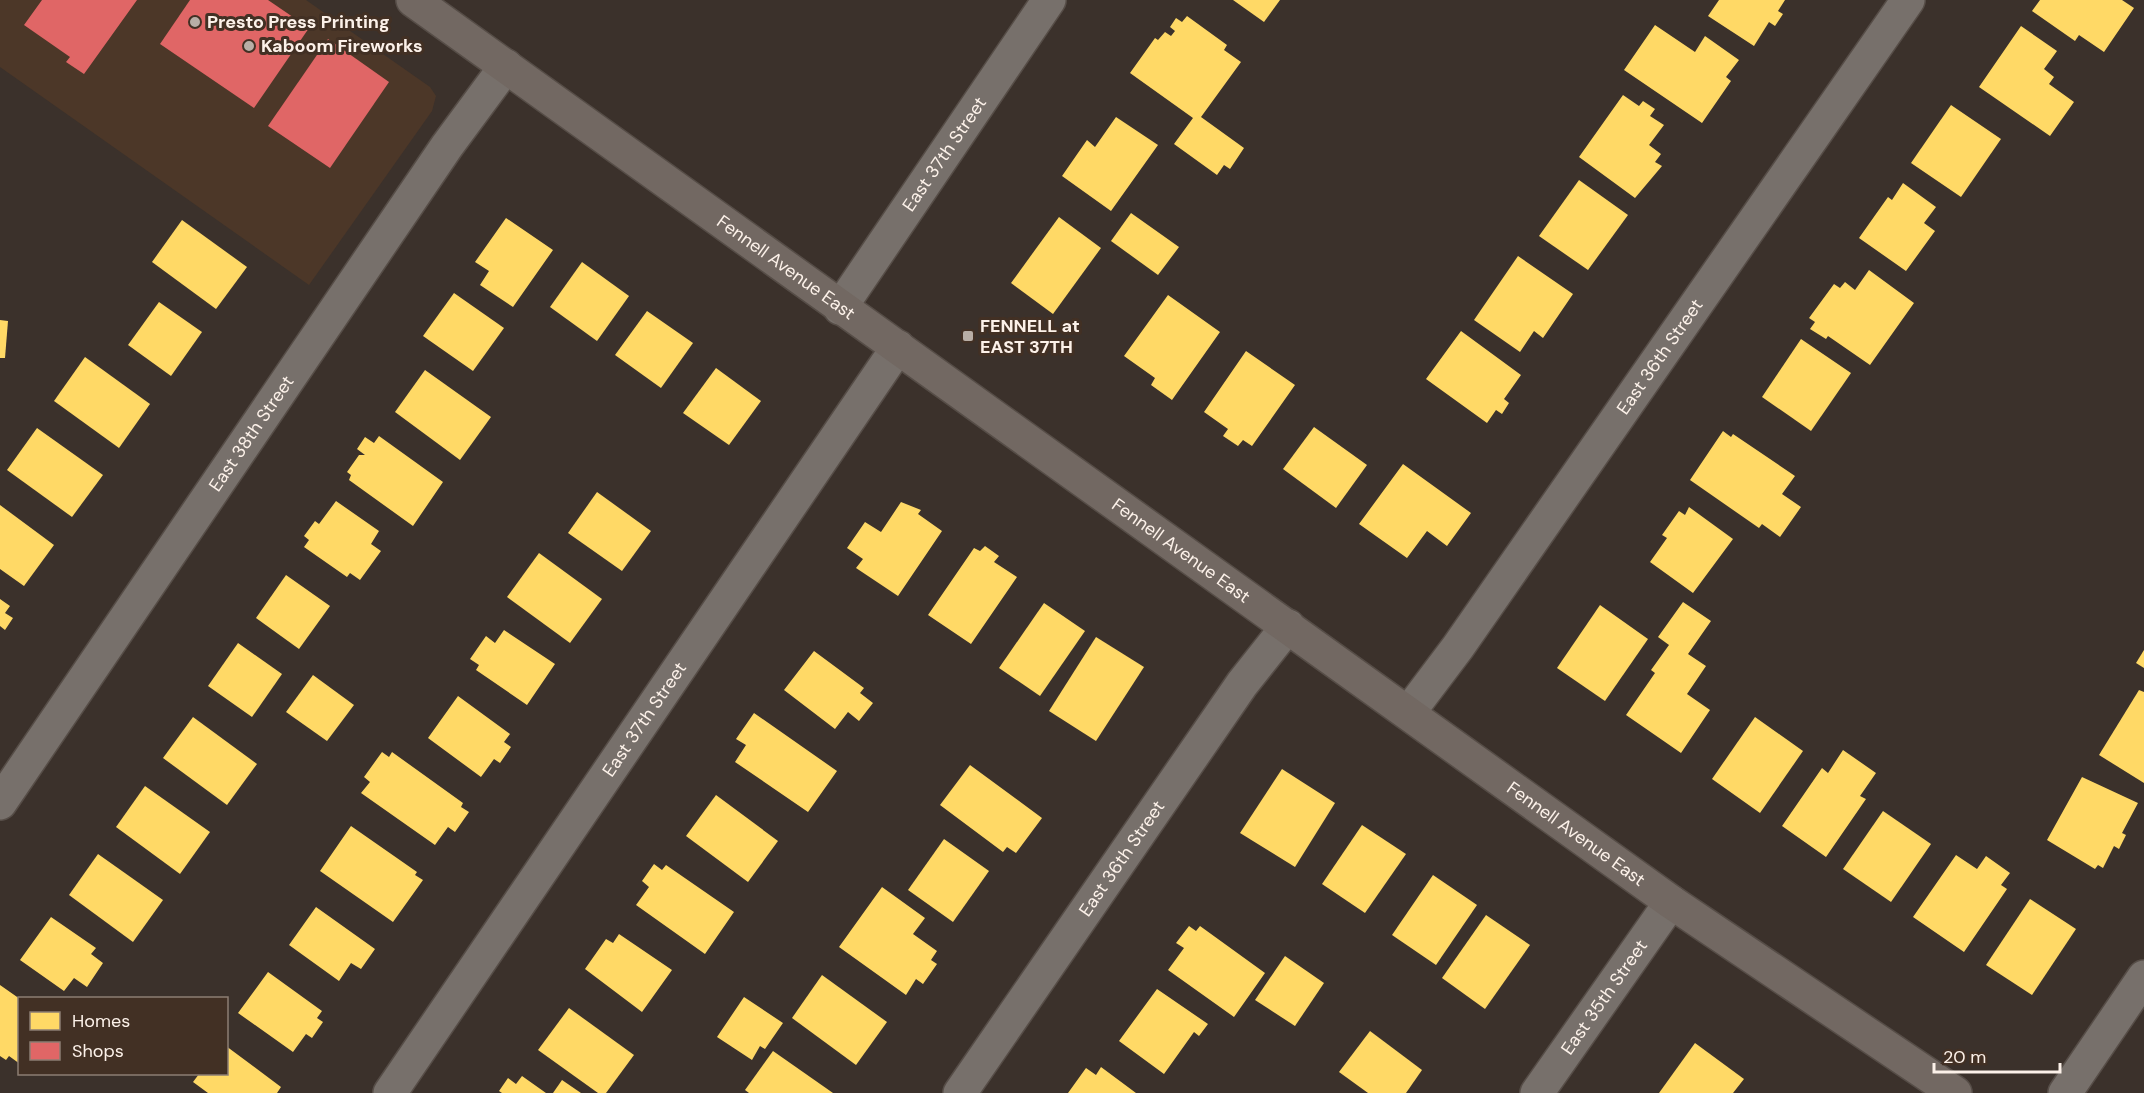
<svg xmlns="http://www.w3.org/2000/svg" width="2144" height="1093" viewBox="0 0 2144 1093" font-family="'DM Sans',sans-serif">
	<rect width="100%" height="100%" fill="#3b312b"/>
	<polygon fill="#4c3728" points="0,0 306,0 430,87 436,96 432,111 309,285 0,67"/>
	<g fill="#ffd966">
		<polygon points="1233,0 1280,0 1264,22"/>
		<polygon points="1719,0 1785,0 1778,11 1783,14 1775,26 1769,22 1754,46 1708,16"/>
		<polygon points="2040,0 2122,0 2134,8 2104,52 2079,35 2075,41 2032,11"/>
		<polygon points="1187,16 1227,45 1224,50 1241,62 1201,117 1244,148 1230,169 1224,165 1217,175 1174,144 1193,118 1130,73 1155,38 1158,40 1165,32 1171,36 1175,31 1170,27 1176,18 1182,22"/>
		<polygon points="1655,25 1695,52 1705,36 1739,60 1726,77 1731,81 1702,123 1624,70"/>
		<polygon points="2021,26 2057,51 2044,69 2054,77 2049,84 2074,102 2050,136 1979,87"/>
		<polygon points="1623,95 1639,106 1643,101 1655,109 1650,116 1664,125 1649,145 1661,154 1655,162 1662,166 1635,198 1579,157"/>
		<polygon points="1951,105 2001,139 1961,197 1911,163"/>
		<polygon points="1116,117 1158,145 1111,211 1062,176 1087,140 1095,147"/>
		<polygon points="1579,180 1628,215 1588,270 1539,236"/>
		<polygon points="1903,183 1936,207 1924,223 1935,231 1906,271 1859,238 1888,197 1892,200"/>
		<polygon points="1131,213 1179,247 1158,275 1111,241"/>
		<polygon points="1059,217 1101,248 1053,314 1011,283"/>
		<polygon points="506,218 553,250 513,307 480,285 489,271 475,262"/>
		<polygon points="182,220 247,267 216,309 152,262"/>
		<polygon points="1518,256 1573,294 1543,338 1534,331 1520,352 1474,320"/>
		<polygon points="582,262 629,296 597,341 550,307"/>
		<polygon points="1869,270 1914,303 1870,365 1828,336 1826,339 1810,329 1815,322 1809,318 1834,284 1840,288 1845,282 1855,290"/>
		<polygon points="454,293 504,328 473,371 423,336"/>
		<polygon points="1168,295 1220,332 1172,400 1151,385 1155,378 1124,356"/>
		<polygon points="159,302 202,332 171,376 128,345"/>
		<polygon points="647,311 693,343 661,388 615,355"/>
		<polygon points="0,320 8,321 5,358 0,358"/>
		<polygon points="1461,331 1521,375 1504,399 1509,403 1502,414 1496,410 1487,423 1426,379"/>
		<polygon points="1801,339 1851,373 1811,431 1762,397"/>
		<polygon points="1246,351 1295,385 1252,446 1243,440 1238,446 1223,436 1228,429 1204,412"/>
		<polygon points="85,357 150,404 119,448 54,401"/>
		<polygon points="716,368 761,401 729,445 683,413"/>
		<polygon points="425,370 491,417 460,460 395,412"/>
		<polygon points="1314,427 1367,465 1336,508 1283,469"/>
		<polygon points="37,428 103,475 72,517 7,470"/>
		<polygon points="1723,431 1731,437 1733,434 1795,476 1782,494 1801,507 1780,537 1762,524 1759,528 1690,480"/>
		<polygon points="379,436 443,482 413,526 349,480 351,475 347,472 359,455 365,455 357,449 365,437 374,443"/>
		<polygon points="1403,464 1471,513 1447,546 1427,531 1407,558 1359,524"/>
		<polygon points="597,492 651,531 622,571 568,533"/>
		<polygon points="336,501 379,531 371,544 381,551 360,580 350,573 347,577 304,547 309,540 304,536 315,521 319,524"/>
		<polygon points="901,502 921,510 918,514 942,531 898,596 856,568 863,559 847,548 865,522 881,532"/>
		<polygon points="0,505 54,545 24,586 0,569"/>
		<polygon points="1689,507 1733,539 1693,593 1650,562 1667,538 1662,535 1679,511 1685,515"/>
		<polygon points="985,546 999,556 994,562 1017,577 971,644 928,615 974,548 980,551"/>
		<polygon points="539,553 602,599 570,643 507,597"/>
		<polygon points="286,575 330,606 299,649 256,618"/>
		<polygon points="0,599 10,606 5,613 13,618 5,630 0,626"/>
		<polygon points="1683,602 1711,621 1688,654 1706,666 1687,694 1710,710 1681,753 1626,715 1655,673 1651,670 1669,645 1658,637"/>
		<polygon points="1044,603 1085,631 1040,696 999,668"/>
		<polygon points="1600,605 1648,639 1605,701 1557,668"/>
		<polygon points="504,630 555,664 527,705 476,670 479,665 470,659 486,636 495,643"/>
		<polygon points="1096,637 1144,667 1096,741 1049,711"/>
		<polygon points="238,643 282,674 252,717 208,686"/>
		<polygon points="2144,650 2144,668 2136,663"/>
		<polygon points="814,651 864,688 860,693 873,703 859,721 848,712 835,729 784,690"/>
		<polygon points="313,675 354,705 327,741 286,712"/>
		<polygon points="2139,690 2144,692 2144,783 2099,755"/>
		<polygon points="458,696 510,734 504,742 511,747 500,763 494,759 481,777 428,738"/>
		<polygon points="754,713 837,771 808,812 735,762 746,745 736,739"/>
		<polygon points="193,717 257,764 227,805 163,758"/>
		<polygon points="1755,717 1803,751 1760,813 1712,779"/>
		<polygon points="1843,750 1876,773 1860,796 1866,799 1826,857 1782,826 1822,768 1828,773"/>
		<polygon points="382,752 389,757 392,752 463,803 461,807 469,812 455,832 448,827 435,845 361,793 370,782 364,777"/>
		<polygon points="970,765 1042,818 1016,853 1007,847 1003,852 940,805"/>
		<polygon points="1282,769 1335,803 1295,867 1240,833"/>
		<polygon points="2082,777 2138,803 2122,833 2126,835 2119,849 2114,846 2103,868 2098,865 2095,869 2047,840"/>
		<polygon points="145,786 210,832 180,874 116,827"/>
		<polygon points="716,795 778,841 748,882 686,836"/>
		<polygon points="1883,811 1931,844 1891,902 1843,869"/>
		<polygon points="1362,825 1406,854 1365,913 1322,884"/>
		<polygon points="351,826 417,872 415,875 423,880 393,922 320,871"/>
		<polygon points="944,839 989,871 953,922 908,890"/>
		<polygon points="98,854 163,900 133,942 69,895"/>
		<polygon points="1956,855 1977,869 1986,856 2010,873 2001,885 2007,889 1964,952 1913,917"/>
		<polygon points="654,864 662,870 666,865 734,912 705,954 636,905 649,887 642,881"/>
		<polygon points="1433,875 1477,905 1436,965 1392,935"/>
		<polygon points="882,887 925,918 913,934 937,951 931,960 937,964 923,984 916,979 906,995 839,947"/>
		<polygon points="2030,899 2076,929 2032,995 1986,965"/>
		<polygon points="316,907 375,949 361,969 351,963 339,981 289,945"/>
		<polygon points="1486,915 1530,945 1485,1009 1442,978"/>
		<polygon points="51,917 96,948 91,954 103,963 87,987 74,978 64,991 20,960"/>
		<polygon points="1189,926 1196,931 1200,926 1265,973 1234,1017 1168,970 1184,948 1176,943"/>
		<polygon points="619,934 672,970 642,1012 585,969 606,939 613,943"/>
		<polygon points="1285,956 1324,983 1295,1026 1255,1000"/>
		<polygon points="268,972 322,1011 317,1018 323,1022 312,1038 306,1034 293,1052 238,1013"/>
		<polygon points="822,975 887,1022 856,1065 792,1018"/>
		<polygon points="0,985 20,999 20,1064 9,1056 6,1060 0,1056"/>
		<polygon points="1157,989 1208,1024 1199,1036 1194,1032 1164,1074 1119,1041"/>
		<polygon points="744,997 783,1023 765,1049 760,1046 752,1060 717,1037"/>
		<polygon points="569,1008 634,1055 606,1093 598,1093 538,1050"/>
		<polygon points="1370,1031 1422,1070 1406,1093 1368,1093 1339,1072"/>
		<polygon points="1695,1043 1744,1079 1733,1093 1659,1093"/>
		<polygon points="226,1046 281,1087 277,1093 208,1093 193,1082 199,1074 226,1074"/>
		<polygon points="773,1051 833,1093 749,1093 745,1090"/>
		<polygon points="1101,1067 1136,1093 1068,1093 1086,1068 1096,1075"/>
		<polygon points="522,1076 546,1093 502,1093 499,1091 508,1078 516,1084"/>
		<polygon points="562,1080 581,1093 553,1093"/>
	</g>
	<g fill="#e06666">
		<polygon points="42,0 137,0 84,74 66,62 70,57 24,25"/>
		<polygon points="190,0 268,0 309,28 254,108 160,44"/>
		<polygon points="328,39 389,82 330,168 268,126"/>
	</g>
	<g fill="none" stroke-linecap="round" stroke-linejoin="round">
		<g stroke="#564d47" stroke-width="36">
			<g id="street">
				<path id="s1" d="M840,308L1049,0"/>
				<path id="s2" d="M1409,712L1458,647L1908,0"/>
				<path id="s3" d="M0,803L447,146L506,66"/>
				<path id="s4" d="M390,1093L898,347"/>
				<path id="s5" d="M960,1093L1242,684L1288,626"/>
				<path id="s6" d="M1537,1093L1671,902"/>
				<polyline points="2065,1093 2144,977"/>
			</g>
		</g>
		<g stroke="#564d47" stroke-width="36">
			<g id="secondary">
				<path id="s7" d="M413,0L1671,902L1955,1093"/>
			</g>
		</g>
		<use href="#street" stroke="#77706b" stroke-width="33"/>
		<use href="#secondary" stroke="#726862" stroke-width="33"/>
	</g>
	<g fill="#b8aea6" stroke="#423024" stroke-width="2">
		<circle cx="195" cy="22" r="6"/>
		<circle cx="249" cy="46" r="6"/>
		<rect x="962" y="330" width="12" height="12" rx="3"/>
	</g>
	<g text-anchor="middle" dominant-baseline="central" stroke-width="6" stroke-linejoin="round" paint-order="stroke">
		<g font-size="18" font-weight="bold" fill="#fcf1e9" stroke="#423024" text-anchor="start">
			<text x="207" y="22">Presto Press Printing</text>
			<text x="261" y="46">Kaboom Fireworks</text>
			<text x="980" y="326">FENNELL at<tspan x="980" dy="21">EAST 37TH</tspan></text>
		</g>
		<g font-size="18" fill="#fcf1e9" stroke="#423024">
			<text stroke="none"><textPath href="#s1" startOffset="186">East 37th Street</textPath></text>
			<text stroke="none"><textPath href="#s7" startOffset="459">Fennell Avenue East</textPath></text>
			<text stroke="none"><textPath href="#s2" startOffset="435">East 36th Street</textPath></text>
			<text stroke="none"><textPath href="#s3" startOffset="447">East 38th Street</textPath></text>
			<text stroke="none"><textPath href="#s7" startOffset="945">Fennell Avenue East</textPath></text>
			<text stroke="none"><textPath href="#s4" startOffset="452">East 37th Street</textPath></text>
			<text stroke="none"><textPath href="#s7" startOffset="1431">Fennell Avenue East</textPath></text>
			<text stroke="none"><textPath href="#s5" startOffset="285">East 36th Street</textPath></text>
			<text stroke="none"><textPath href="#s6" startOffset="117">East 35th Street</textPath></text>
		</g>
	</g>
	<rect x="18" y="997" width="210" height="78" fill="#423024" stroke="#8c7d73" stroke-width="1.5"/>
	<rect x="30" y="1012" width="30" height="18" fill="#ffd966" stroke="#8c7d73" stroke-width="1.5"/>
	<text x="72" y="1027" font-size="18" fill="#fcf1e9">Homes</text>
	<rect x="30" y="1042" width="30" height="18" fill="#e06666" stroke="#8c7d73" stroke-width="1.5"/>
	<text x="72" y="1057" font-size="18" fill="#fcf1e9">Shops</text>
	<path d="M1934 1063v9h126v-9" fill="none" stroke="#fcf1e9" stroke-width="3"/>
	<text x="1943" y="1063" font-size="18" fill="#fcf1e9" stroke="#423024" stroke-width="4.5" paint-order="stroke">20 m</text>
</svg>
